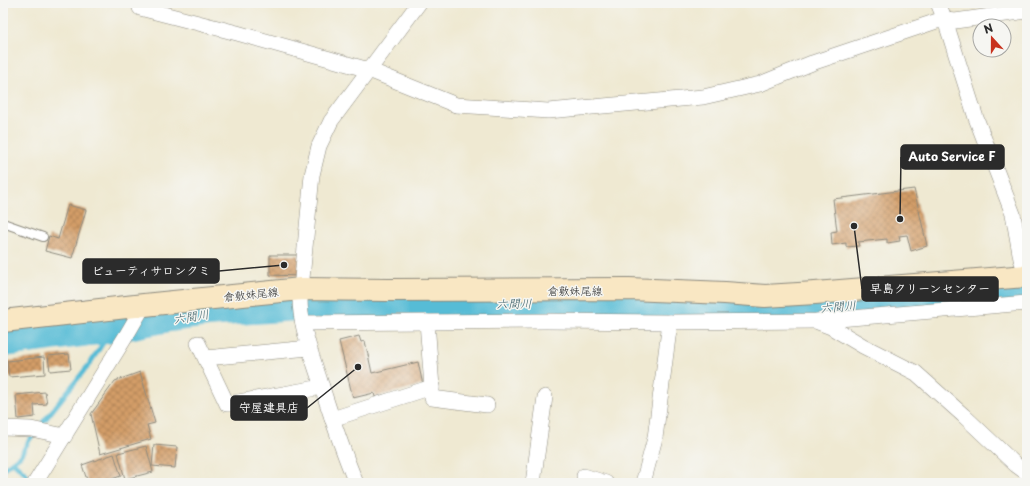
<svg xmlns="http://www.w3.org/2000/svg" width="1030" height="486" viewBox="0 0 1030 486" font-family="'Playpen Sans','Klee One',sans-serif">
	<defs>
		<pattern id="building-cross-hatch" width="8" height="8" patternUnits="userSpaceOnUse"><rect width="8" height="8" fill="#d39d67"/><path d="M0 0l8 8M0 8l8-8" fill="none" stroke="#ab8055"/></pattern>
	</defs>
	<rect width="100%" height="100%" fill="#f6f6f2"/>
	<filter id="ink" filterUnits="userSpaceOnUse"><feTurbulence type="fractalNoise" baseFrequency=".025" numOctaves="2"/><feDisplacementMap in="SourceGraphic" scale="8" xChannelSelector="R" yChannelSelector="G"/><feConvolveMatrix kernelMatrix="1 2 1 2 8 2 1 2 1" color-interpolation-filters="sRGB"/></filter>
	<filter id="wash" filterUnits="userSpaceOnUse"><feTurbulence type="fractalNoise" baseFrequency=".012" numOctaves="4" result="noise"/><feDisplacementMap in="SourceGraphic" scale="16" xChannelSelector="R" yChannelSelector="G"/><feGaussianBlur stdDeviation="0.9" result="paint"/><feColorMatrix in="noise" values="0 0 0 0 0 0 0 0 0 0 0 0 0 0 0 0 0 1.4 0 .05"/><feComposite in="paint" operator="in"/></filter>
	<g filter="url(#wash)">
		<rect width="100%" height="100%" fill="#efe9d2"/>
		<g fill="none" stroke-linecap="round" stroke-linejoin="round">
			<g stroke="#57bcd6" stroke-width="4.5">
				<polyline points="13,462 27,475"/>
				<polyline points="3,469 20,456 30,439 44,421 91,362 112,329"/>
			</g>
			<polyline stroke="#57bcd6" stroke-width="28" points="3,343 112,329 169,318 207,313 327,305 569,302 810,309 1027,289"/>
		</g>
		<g id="blocks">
			<g fill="url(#building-cross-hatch)">
				<polygon points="914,189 927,246 911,251 907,235 899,236 900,241 887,243 887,239 858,242 859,246 846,247 846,243 832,245 831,232 837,231 833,199"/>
				<polygon points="68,205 86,210 72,258 45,251 49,236 58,239"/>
				<polygon points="270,255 299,255 299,276 270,275"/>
				<polygon points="359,336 361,342 365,341 372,373 418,362 423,385 375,397 374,393 353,398 339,341"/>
				<polygon points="69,354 71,369 50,371 48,356"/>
				<polygon points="44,357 45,374 9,377 7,361"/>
				<polygon points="140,372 155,423 147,425 151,439 100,454 91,414 115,381"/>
				<polygon points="45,392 47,404 34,405 35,417 18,419 16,395"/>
				<polygon points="154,445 177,447 175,468 152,466"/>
				<polygon points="146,446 153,472 125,479 118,453"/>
				<polygon points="114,454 121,476 99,483 88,483 82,465"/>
			</g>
		</g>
	</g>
	<g filter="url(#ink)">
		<use href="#blocks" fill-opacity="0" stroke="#8d8a7e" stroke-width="1"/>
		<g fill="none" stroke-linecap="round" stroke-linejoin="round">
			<g stroke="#8d8a7e" stroke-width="10">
				<polyline id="service" points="3,223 43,237"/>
			</g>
			<g stroke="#8d8a7e" stroke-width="16">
				<g id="minor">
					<polyline points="141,3 140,8 237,33 369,70 456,105 548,111 703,97 760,84 812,63 937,21 945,20 955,21 1027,11"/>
					<polyline points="938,3 945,20 976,118 1013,214 1021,259 1027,276"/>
					<polyline points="818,322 831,327 863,346 916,373 963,415 1016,465 1027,473"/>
					<polyline points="303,323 427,322"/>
					<polyline points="198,343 227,404 322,387"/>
					<polyline points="206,358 309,348"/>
					<polyline points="432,387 432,398 487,405"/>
					<polyline points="332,419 432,387 427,322 546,321 670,322 816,321 1027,303"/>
					<polyline points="3,428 31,429 65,436"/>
					<polyline points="584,476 606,483"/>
					<polyline points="35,483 126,336 144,305"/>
					<path d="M356,483C342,449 331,416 320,381C312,356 296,315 301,289L312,175L319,146L331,121L419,3"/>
					<polyline points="533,483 545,397"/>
					<polyline points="643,483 655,438 670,322"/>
				</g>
			</g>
			<g stroke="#8d8a7e" stroke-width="24">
				<polyline id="secondary" points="3,321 144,305 301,289 388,290 629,289 725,293 765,296 815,293 1027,276"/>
			</g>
			<use href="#service" stroke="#fff" stroke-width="8"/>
			<use href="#minor" stroke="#fff" stroke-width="15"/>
			<use href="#secondary" stroke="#f9e7c3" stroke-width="22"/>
		</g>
	</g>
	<g text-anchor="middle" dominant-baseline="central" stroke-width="3" stroke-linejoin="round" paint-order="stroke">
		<g font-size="11" fill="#2b2b2b" stroke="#f6f6f2">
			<text x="575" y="290">倉敷妹尾線</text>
			<text transform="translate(251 294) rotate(-6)">倉敷妹尾線</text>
		</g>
		<g font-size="12" font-style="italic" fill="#3a5e67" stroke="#f6f6f2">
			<text transform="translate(514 303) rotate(-1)">六間川</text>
			<text transform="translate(838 306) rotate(-5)">六間川</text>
			<text transform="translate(191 316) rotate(-9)">六間川</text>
		</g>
	</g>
	<path fill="none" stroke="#2b2b2b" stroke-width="1.5" d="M900 219L901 157M284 265L219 271M854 226L862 289M358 367L307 408"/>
	<g fill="#2b2b2b" stroke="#f6f6f2" stroke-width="1.5">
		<circle cx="900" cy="219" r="4"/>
		<circle cx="284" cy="265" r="4"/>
		<circle cx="854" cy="226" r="4"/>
		<circle cx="358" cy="367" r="4"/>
	</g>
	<g fill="#2b2b2b" stroke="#2b2b2b" stroke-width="1.5">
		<rect x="901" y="145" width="103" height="24" rx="4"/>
		<rect x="83" y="259" width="136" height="24" rx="4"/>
		<rect x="862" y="277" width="136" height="24" rx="4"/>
		<rect x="231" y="396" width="76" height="24" rx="4"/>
	</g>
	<g font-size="12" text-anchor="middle" font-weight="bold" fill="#fff">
		<text x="952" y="161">Auto Service F</text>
		<text x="151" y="275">ビューティサロンクミ</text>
		<text x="930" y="293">早島クリーンセンター</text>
		<text x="269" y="412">守屋建具店</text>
	</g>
	<rect width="1030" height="486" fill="none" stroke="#f6f6f2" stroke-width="16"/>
	<g transform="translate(992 38) rotate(339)"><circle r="19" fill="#f6f6f2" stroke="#a5a5a2"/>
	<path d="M0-3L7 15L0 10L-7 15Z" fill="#c8321e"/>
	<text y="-6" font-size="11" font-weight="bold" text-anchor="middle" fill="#2b2b2b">N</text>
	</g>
</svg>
